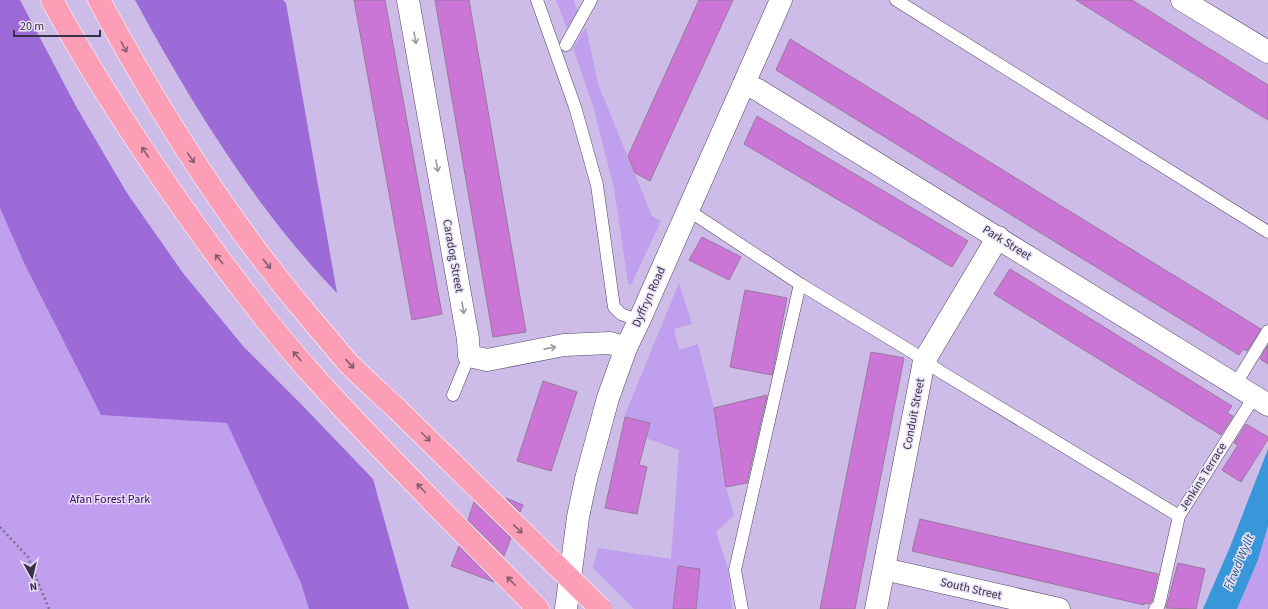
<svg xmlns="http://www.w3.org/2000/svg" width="1268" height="609" viewBox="0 0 1268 609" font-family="'Source Sans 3',sans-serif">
	<rect width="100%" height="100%" fill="#cdbce7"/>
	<g fill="#c09fee">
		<polygon points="556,0 573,0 578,12 567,29"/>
		<polygon points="586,27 598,84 652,216 661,221 631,285 628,283 614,188 593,106 573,48"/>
		<polygon points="0,208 25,265 61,337 240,392 354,609 0,609"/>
		<polygon points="679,283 692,324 674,329 679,350 698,344 714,408 726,487 734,515 716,532 728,568 732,609 634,609 593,568 598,548 671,559 679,450 646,438 649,423 624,417"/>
		<polygon points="1268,526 1268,609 1237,609 1258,560"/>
	</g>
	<g fill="#9c6bd8">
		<polygon points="0,0 20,0 77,108 127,193 183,273 243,346 302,405 373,479 409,609 309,609 301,583 227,423 101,415 25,265 0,208"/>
		<path d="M135,0H283L286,3L337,293C254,207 192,104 135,0Z"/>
	</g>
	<polygon fill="#3897d9" points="1268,449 1268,526 1258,560 1237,609 1203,609 1230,547"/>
	<g fill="#cb75d7" stroke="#98799c">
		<polygon points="354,0 385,0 442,314 412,320"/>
		<polygon points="435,0 469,0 526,332 493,337"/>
		<polygon points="699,0 733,0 650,181 635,173 628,156"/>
		<polygon points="1076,0 1132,0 1202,44 1268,85 1268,120"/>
		<polygon points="790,39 1261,329 1247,351 1243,349 1239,355 776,70"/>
		<polygon points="757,116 968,241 952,267 744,144"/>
		<polygon points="702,237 741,257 729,280 689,260"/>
		<polygon points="1010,269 1232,406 1227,413 1233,416 1221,435 994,294"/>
		<polygon points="745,290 787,298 772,375 730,367"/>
		<polygon points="1268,345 1268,364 1260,359"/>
		<polygon points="871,352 904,358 863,567 855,609 820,609"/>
		<polygon points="543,381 577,392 551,471 517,461"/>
		<polygon points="767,395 747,483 726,487 714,408"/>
		<polygon points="625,417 650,423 639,465 647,467 637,514 605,508"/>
		<polygon points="1246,424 1268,437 1268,439 1241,482 1222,470 1238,445 1234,443"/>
		<polygon points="506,498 523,505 520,512"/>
		<polygon points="474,502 511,538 504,556 468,520"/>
		<polygon points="920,519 1158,574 1152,601 1149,604 1144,603 1144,605 912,551"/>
		<polygon points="459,546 494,582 451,566"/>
		<polygon points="1178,563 1205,569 1196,609 1166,608"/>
		<polygon points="678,566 700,569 696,609 673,609"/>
	</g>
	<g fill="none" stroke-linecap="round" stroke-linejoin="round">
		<g stroke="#544569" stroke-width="13">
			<g id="lane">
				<polyline points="537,0 575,107 597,185 614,307 621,314 639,321"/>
				<polyline points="896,0 1268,232"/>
				<polyline points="566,45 591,0"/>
				<polyline points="688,210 800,284 912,352 941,372 1179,516"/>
				<polyline points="1235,385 1268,331"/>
				<polyline points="453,395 469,356"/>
				<polyline points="742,609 735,570 800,284"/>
				<polyline points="1155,609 1159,605 1179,516 1254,397"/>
			</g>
		</g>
		<g stroke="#544569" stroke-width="23">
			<g id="street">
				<polyline points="408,0 468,339 469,356 487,360 564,345 610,343 626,348"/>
				<polyline points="1182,0 1268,52"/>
				<polyline points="744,84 758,90 1268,405"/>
				<polyline points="884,569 1059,609"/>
				<polyline points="876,609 924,361 998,237"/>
			</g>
		</g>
		<g stroke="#544569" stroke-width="23">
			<polyline id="secondary" points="566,609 578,517 586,479 608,398 626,348 639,321 781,0"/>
		</g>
		<g stroke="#fff" stroke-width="23">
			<g id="highway">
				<path d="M52,0C86,64 125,124 166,184C213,252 262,319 317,380C388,458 464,533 538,609"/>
				<path d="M99,0C160,113 227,220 310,318C323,333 336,349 349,364C365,380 382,395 398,410"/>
			</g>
		</g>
		<polyline stroke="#7c718e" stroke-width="2.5" stroke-dasharray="2 3" stroke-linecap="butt" points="0,527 28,557 49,609"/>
		<use href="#lane" stroke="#fff" stroke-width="12"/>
		<use href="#street" stroke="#fff" stroke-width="22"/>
		<use href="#secondary" stroke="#fff" stroke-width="22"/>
		<use href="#highway" stroke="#fb9eb6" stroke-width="22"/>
		<g stroke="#fff" stroke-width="23" stroke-linecap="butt">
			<polyline id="highway-bridge" points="398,410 601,609"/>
		</g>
		<use href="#highway-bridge" stroke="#fb9eb6" stroke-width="22"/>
	</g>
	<defs><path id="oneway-shaft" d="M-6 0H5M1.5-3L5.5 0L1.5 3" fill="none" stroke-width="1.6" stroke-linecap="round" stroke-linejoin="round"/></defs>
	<g stroke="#9c98a2">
		<use href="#oneway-shaft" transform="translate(415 38) rotate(80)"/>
		<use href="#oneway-shaft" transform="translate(437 166) rotate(80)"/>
		<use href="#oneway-shaft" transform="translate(463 308) rotate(80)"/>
		<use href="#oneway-shaft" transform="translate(550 348) rotate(-11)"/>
	</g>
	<g stroke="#875d72">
		<use href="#oneway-shaft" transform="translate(124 47) rotate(62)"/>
		<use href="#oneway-shaft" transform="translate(145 152) rotate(-124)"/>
		<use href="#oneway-shaft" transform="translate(191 158) rotate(56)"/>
		<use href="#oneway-shaft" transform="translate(219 259) rotate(-128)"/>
		<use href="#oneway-shaft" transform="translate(267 264) rotate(52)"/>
		<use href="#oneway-shaft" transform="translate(297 356) rotate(-130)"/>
		<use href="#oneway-shaft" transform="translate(350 364) rotate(47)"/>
		<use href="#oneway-shaft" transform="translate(426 437) rotate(45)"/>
		<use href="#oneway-shaft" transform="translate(421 488) rotate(-134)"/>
		<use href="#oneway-shaft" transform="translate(518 529) rotate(44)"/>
		<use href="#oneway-shaft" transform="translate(511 581) rotate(-134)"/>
	</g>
	<g text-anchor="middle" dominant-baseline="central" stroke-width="3" stroke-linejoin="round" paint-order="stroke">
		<g font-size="12" fill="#393244" stroke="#e9e1f7">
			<text transform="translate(1007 243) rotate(32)">Park Street</text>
			<text transform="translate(453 256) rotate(80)">Caradog Street</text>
			<text transform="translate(649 297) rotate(-66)">Dyffryn Road</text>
			<text transform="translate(914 414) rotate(-79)">Conduit Street</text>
			<text transform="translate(1203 477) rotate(-58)">Jenkins Terrace</text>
			<text transform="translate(971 589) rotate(13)">South Street</text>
		</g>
		<g font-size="12" fill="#3e006b" stroke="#e9e1f7">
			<text x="110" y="499">Afan Forest Park</text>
		</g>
		<g font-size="13" font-style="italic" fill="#2c5c7f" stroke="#e9e1f7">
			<text transform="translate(1239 562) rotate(-67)">Ffrwd Wyllt</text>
		</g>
	</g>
	<g transform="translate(32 577) rotate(172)" stroke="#e9e1f7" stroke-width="3" paint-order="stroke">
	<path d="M0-3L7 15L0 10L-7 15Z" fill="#393244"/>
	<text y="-6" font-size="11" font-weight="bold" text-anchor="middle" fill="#393244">N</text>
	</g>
	<path d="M14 30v6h86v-6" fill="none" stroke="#393244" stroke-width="2"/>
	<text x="20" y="30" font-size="12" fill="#393244" stroke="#e9e1f7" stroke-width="3" paint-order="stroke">20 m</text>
</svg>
